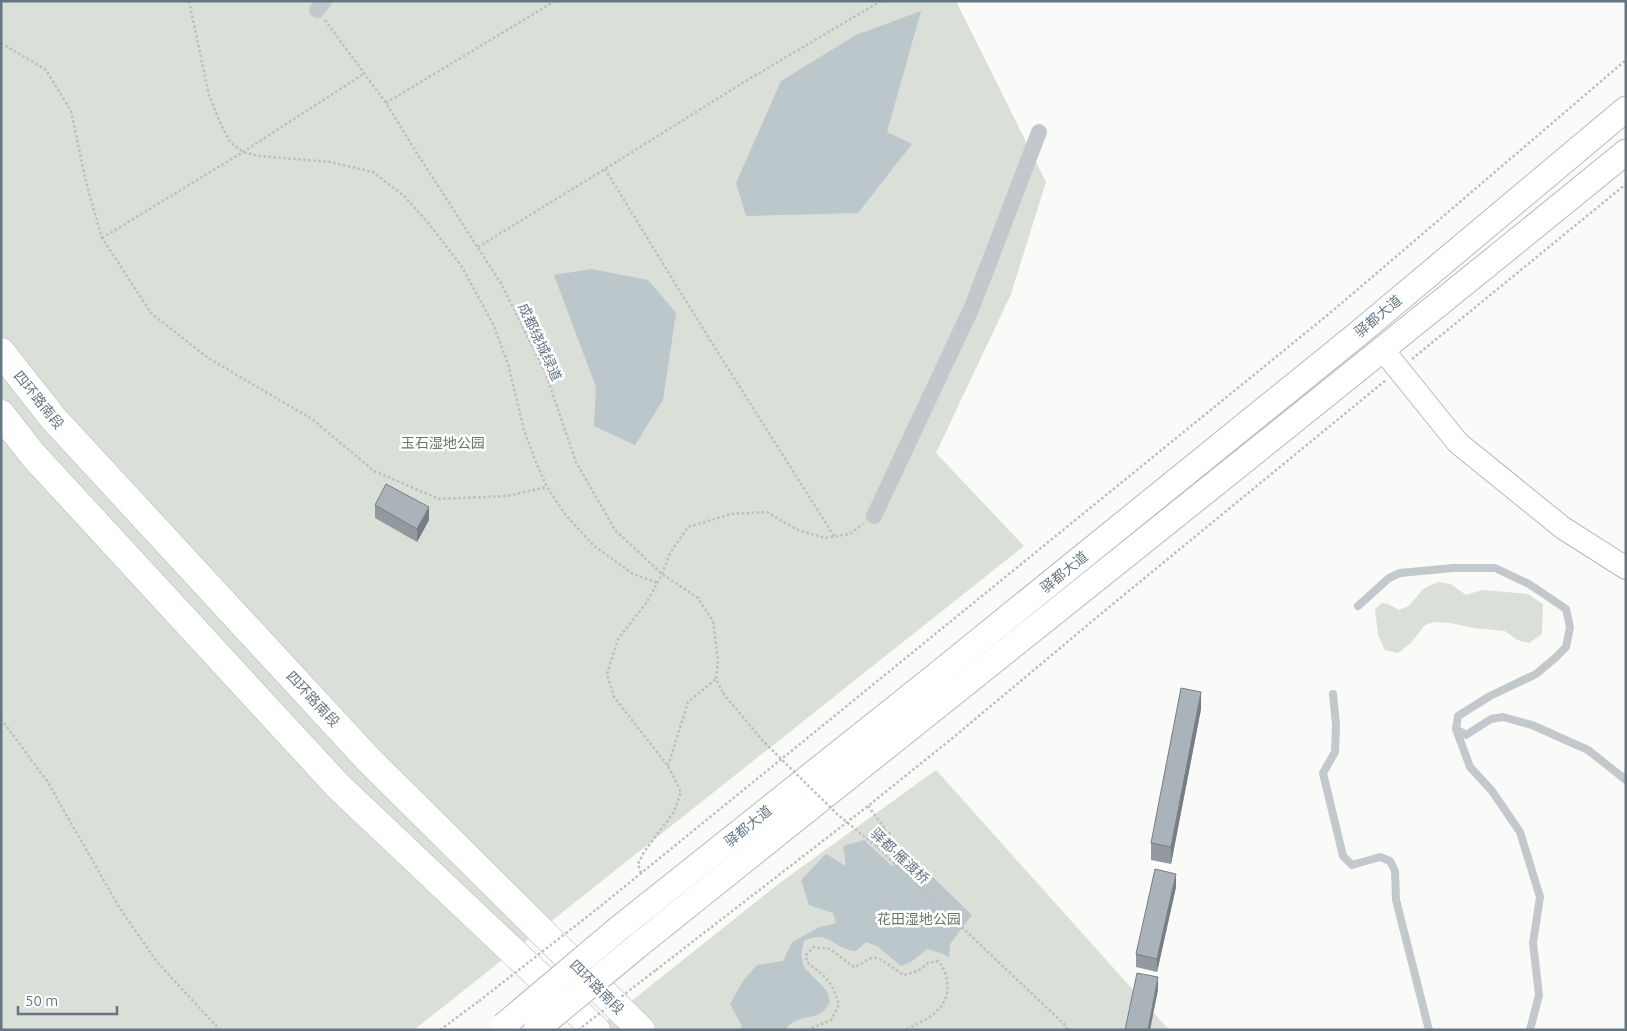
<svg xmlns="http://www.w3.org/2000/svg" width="1627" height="1031" viewBox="0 0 1627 1031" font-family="Ubuntu,'Noto Sans SC',sans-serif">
	<rect width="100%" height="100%" fill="#fafaf8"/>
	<g fill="#dadfd7">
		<polygon points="1,1 956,1 1046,182 1011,294 936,453 1024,546 414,1030 1,1030"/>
		<polygon points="1438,582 1451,584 1466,595 1482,590 1528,594 1543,604 1542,634 1529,643 1517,640 1505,631 1473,628 1450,623 1434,622 1425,625 1411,643 1398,653 1385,650 1378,635 1375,609 1382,603 1388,604 1399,610 1409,606 1423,589"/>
		<polygon points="936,770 1169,1030 595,1030 781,882"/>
	</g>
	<g fill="#bbc7cb">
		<polygon points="921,11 887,132 912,144 858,213 746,216 736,183 781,81 856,35"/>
		<polygon points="592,269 648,280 676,313 663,400 635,445 594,426 596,387 554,275"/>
		<path d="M864,840L892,866L909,854L972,915L950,944L949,957L941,953L927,949L911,962L901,966L877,946L866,942L856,951C835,950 827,928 804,941L801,954L804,967L827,991L830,1002C827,1006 824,1012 819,1014C805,1020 796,1016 785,1030H742L741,1024L730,1004L743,981L757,965L783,961L792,942L820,927L836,923L833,913L809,905L801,880L826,854L846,866L843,846Z"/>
	</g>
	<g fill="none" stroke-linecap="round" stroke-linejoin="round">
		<g stroke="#b3babf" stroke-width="24">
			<polyline id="secondary" points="1383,350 1458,443 1563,528 1626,568"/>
		</g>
		<g stroke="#b5babe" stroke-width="27">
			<g id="primary">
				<polyline points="618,929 928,682 1359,333 1626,109"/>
				<path d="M636,947C966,682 1298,420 1626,152"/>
			</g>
		</g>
		<g stroke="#b4b9bd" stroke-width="29">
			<g id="highway">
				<polyline points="1,352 53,418 367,758 641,1030"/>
				<polyline points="1,414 33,455 338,786 596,1030"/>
			</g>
		</g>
		<g stroke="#bbbfc2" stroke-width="2.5" stroke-dasharray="2.5 2.5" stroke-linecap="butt">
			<polyline points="189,1 209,95 221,125 231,143 243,152 259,156 330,162 373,172 404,196 430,225 462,267 493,324 508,364 524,430 535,460 547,487 565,514 593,545 633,574 658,583"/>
			<polyline points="325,20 386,103 418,155 502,285 545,372 576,462 615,530 662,574 698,598 713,621 718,661 716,679 723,693"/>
			<polyline points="1,43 46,70 71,111 86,182 102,238 151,313 208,358 312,419 374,471 439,499 507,496 547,487"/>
			<polyline points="386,103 555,1"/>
			<polyline points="605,169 710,340 834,536"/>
			<polyline points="102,238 243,152 365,73"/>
			<polyline points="478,247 605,169 744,82 881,1"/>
			<polyline points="1412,359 1626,184"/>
			<polyline points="1,719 47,781 119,907 157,962 220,1030"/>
			<polyline points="668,766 688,702 716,679"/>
			<polyline points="868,806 886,830 881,832 879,835 880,841 883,844 889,843 891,840 890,834 887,832"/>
			<polyline points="641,873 638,864 644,852 674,812 681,792 668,766 614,697 607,674 618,639 647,602 662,574 670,553 688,527 731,514 767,512 798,530 825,538 850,534 863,524"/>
			<polyline points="597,909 1330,313 1626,60"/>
			<polyline points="656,970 868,806 955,736 1108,608 1386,380"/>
			<polyline points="440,1030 479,1001"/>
			<path d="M807,1030L831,1020L839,1005C831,979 827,979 807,962L806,955L814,947L830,949L854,967C861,965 866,959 872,958C880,956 896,971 904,975L918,971L928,963L938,961C943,967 946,973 947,982C951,1009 926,1020 905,1030"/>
		</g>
		<g stroke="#c3c8cc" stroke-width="8">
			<polyline points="1358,606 1389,578 1400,573 1453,568 1495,568 1529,584 1566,609 1570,627 1566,647 1555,658 1536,674 1490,696 1458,716 1456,729 1466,735 1491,719 1503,717 1532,725 1588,750 1626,780"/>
			<polyline points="1333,694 1336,725 1335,752 1323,773 1343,856 1352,865 1380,857 1390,861 1395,871 1396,900 1429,1030"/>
			<polyline points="1456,729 1470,767 1492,791 1520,832 1540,897 1533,943 1539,995 1530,1030"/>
		</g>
		<g stroke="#c3c8cc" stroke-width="16">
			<polyline points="317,10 324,1"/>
			<polyline points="874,516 972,307 1039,132"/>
		</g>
		<use href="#secondary" stroke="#fff" stroke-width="22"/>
		<use href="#primary" stroke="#fff" stroke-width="25"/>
		<use href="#highway" stroke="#fff" stroke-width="28"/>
		<g stroke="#b5babe" stroke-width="27" stroke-linecap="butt">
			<g id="primary-bridge">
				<polyline points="503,1026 618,929"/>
				<polyline points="536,1030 636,947"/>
			</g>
		</g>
		<g stroke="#bbbfc2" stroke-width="2.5" stroke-dasharray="2.5 2.5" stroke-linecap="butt">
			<polyline points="723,693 762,740 837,814 877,847 1065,1025 1068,1030"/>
			<polyline points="877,847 882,843 880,839 880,835 883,832 887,832"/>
			<polyline points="479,1001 597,909"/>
			<polyline points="578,1030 656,970"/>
		</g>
		<use href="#primary-bridge" stroke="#fff" stroke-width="25"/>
	</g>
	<g fill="#929a9f">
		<polygon points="375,505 429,520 417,542 375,518"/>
		<polygon points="1201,709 1171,864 1151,860 1151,843"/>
		<polygon points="1176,887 1157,972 1136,967 1136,954"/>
	</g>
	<g fill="#777d82">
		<polygon points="429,507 429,520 417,542 417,529"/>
		<polygon points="1201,692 1201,709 1171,864 1171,847"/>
		<polygon points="1176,874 1176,887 1157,972 1157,959"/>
		<polygon points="1158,977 1158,990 1150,1030 1148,1030"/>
	</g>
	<g fill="#aab3b9" stroke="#777d82">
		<polygon points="386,484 429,507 417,529 375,505"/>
		<polygon points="1181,688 1201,692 1171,847 1151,843"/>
		<polygon points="1155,869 1176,874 1157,959 1136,954"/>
		<polygon points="1137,973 1158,977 1148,1030 1125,1030"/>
	</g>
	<g text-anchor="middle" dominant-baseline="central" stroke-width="5" stroke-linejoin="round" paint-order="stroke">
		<g font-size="14" fill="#657683" stroke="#fff">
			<text transform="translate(1378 316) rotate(-40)">驿都大道</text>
			<text transform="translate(540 342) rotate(65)">成都绕城绿道</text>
			<text transform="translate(39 400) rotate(51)">四环路南段</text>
			<text transform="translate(1064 572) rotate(-39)">驿都大道</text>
			<text transform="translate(313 699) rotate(47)">四环路南段</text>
			<text transform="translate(748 826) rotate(-39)">驿都大道</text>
			<text transform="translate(900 856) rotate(43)">驿都·雁渡桥</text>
			<text transform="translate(597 987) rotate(45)">四环路南段</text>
		</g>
		<g font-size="14" fill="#687a64" stroke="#fff">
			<text x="443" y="443">玉石湿地公园</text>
			<text x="919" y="919">花田湿地公园</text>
		</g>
	</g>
	<rect width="1627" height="1031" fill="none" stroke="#657683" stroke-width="5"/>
	<path d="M18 1006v8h99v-8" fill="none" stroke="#657683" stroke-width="2.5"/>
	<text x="25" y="1006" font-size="15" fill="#657683" stroke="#ffffff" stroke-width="4" paint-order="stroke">50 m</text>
</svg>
